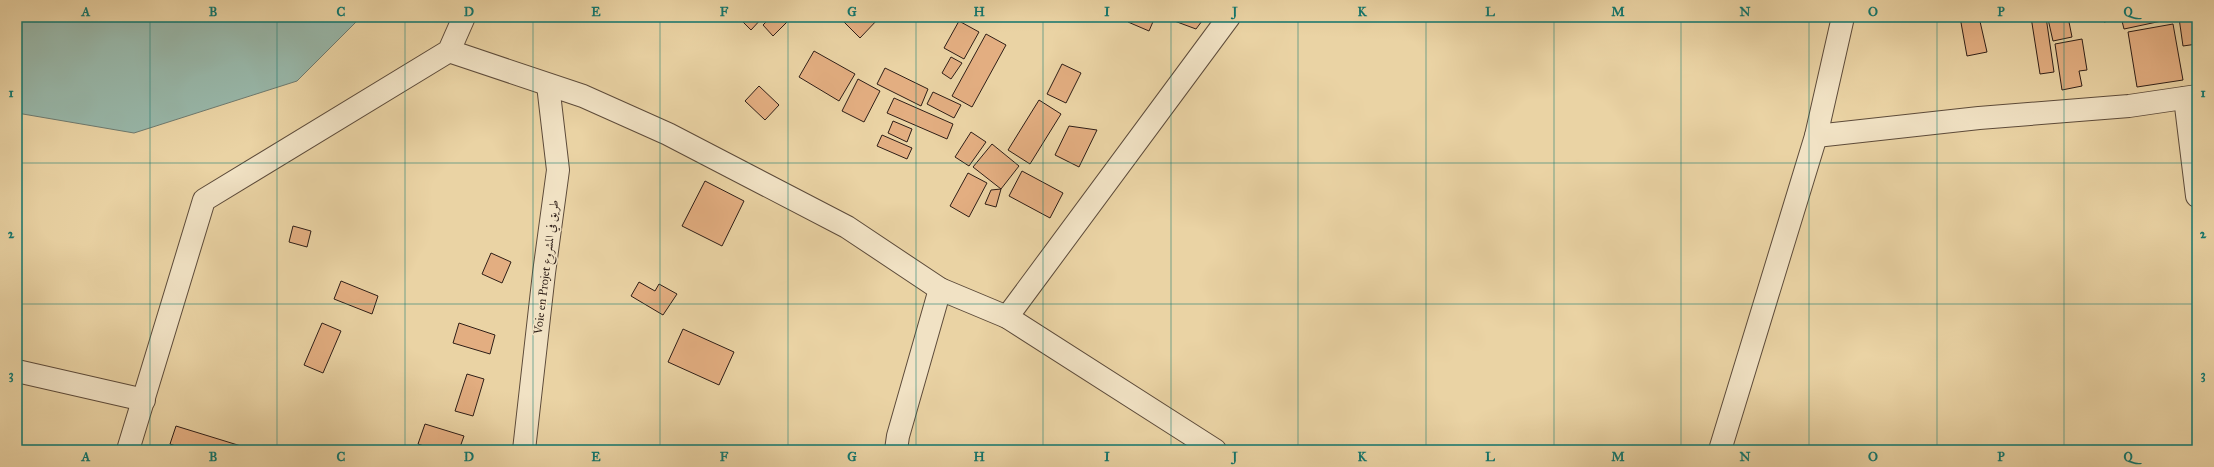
<svg xmlns="http://www.w3.org/2000/svg" width="2214" height="467" viewBox="0 0 2214 467" font-family="'IM FELL Great Primer',Amiri,serif">
	<rect width="100%" height="100%" fill="#ead3a4"/>
	<filter id="stains"><feTurbulence type="fractalNoise" baseFrequency=".005" numOctaves="4"/><feColorMatrix values="0 0 0 0 .2 0 0 0 0 .09 0 0 0 0 .02 0 0 0 .5 -.17"/></filter>
	<radialGradient id="worn" r=".72"><stop offset=".6" stop-color="#630" stop-opacity="0"/><stop offset="1" stop-color="#630" stop-opacity=".3"/></radialGradient>
	<polygon fill="#98b7a9" stroke="#6e7a6f" points="17,17 361,17 297,81 134,133 17,113"/>
	<g fill="#e3ae81" stroke="#2e1e17">
		<polygon points="738,17 763,17 751,30"/>
		<polygon points="771,17 792,17 773,36 763,25"/>
		<polygon points="839,17 878,17 879,18 860,38"/>
		<polygon points="1130,17 1155,17 1149,31 1128,22"/>
		<polygon points="1170,17 1205,17 1196,29 1169,19"/>
		<polygon points="1960,17 1979,17 1987,52 1967,56"/>
		<polygon points="1998,17 2014,17 1998,20"/>
		<polygon points="2031,17 2046,17 2054,72 2040,74"/>
		<polygon points="2058,17 2068,17 2072,37 2053,41 2048,19"/>
		<polygon points="2102,17 2119,17 2119,19 2104,22"/>
		<polygon points="2121,17 2170,17 2171,19 2124,29"/>
		<polygon points="2197,17 2197,44 2183,46 2179,18"/>
		<polygon points="959,21 979,32 964,59 944,48"/>
		<polygon points="2173,24 2183,80 2137,87 2128,32"/>
		<polygon points="986,34 1006,45 972,107 952,96"/>
		<polygon points="2082,39 2087,70 2079,71 2082,86 2062,90 2055,44"/>
		<polygon points="814,51 855,74 839,101 799,77"/>
		<polygon points="951,57 962,63 951,79 942,73"/>
		<polygon points="1062,64 1081,73 1066,103 1047,94"/>
		<polygon points="885,68 928,89 921,106 877,84"/>
		<polygon points="858,79 880,91 864,122 842,111"/>
		<polygon points="759,86 779,105 765,120 745,101"/>
		<polygon points="933,92 961,105 954,118 927,104"/>
		<polygon points="894,98 953,124 947,139 887,113"/>
		<polygon points="1039,100 1061,114 1030,164 1008,150"/>
		<polygon points="893,121 912,129 907,142 888,133"/>
		<polygon points="1069,126 1097,130 1079,167 1055,155"/>
		<polygon points="971,132 986,142 969,166 955,157"/>
		<polygon points="882,135 912,148 907,159 877,146"/>
		<polygon points="992,144 1019,166 1001,189 973,167"/>
		<polygon points="1022,171 1063,193 1050,218 1009,196"/>
		<polygon points="968,173 987,183 969,217 950,206"/>
		<polygon points="705,181 744,201 722,246 682,226"/>
		<polygon points="1001,189 996,207 985,204 991,190"/>
		<polygon points="293,226 311,231 307,247 289,242"/>
		<polygon points="491,253 511,262 502,283 482,274"/>
		<polygon points="341,281 378,296 372,314 334,299"/>
		<polygon points="639,282 655,291 659,284 677,294 663,315 631,296"/>
		<polygon points="322,323 341,331 323,373 304,365"/>
		<polygon points="459,323 495,335 490,354 453,343"/>
		<polygon points="683,329 734,352 719,385 668,362"/>
		<polygon points="467,374 484,379 473,416 455,411"/>
		<polygon points="425,424 464,436 459,450 436,450 418,444"/>
		<polygon points="176,426 241,446 239,450 187,450 170,444"/>
	</g>
	<g fill="none" stroke-linecap="round" stroke-linejoin="round">
		<g stroke="#5d4b3a" stroke-width="24">
			<g id="minor">
				<polyline points="449,51 583,96 668,134 847,227 940,289 1007,317 1215,450"/>
				<polyline points="2185,98 2197,196"/>
				<polyline points="1816,136 1979,118 2129,106 2197,96"/>
				<polyline points="1007,317 1229,17"/>
				<polyline points="17,371 144,400"/>
				<polyline points="128,450 204,200 449,51 464,17"/>
				<polyline points="524,450 544,273 558,170 548,85"/>
				<polyline points="896,450 898,436 940,289"/>
				<polyline points="1720,450 1816,136 1843,17"/>
			</g>
		</g>
		<use href="#minor" stroke="#f1e2c4" stroke-width="22"/>
	</g>
	<path fill="none" stroke="#0f766e" stroke-width="1" stroke-opacity="0.55" d="M150,17V450M277,17V450M405,17V450M533,17V450M660,17V450M788,17V450M916,17V450M1043,17V450M1171,17V450M1298,17V450M1426,17V450M1554,17V450M1681,17V450M1809,17V450M1937,17V450M2064,17V450M17,163H2197M17,304H2197"/>
	<g text-anchor="middle" dominant-baseline="central" stroke-width="3" stroke-linejoin="round" paint-order="stroke">
		<g font-size="12" fill="#2e1e17" stroke="#f1e2c4">
			<text transform="translate(546 267) rotate(-83)">Voie en Projet طريق في المشروع</text>
		</g>
	</g>
	<rect width="2214" height="467" fill="none" stroke="#ead3a4" stroke-width="44"/>
	<rect x="22" y="22" width="2170" height="423" fill="none" stroke="#0f766e" stroke-width="1.5"/>
	<g font-size="13" text-anchor="middle" font-weight="bold" fill="#0f766e">
		<text x="86" y="16">A</text>
		<text x="213" y="16">B</text>
		<text x="341" y="16">C</text>
		<text x="469" y="16">D</text>
		<text x="596" y="16">E</text>
		<text x="724" y="16">F</text>
		<text x="852" y="16">G</text>
		<text x="979" y="16">H</text>
		<text x="1107" y="16">I</text>
		<text x="1235" y="16">J</text>
		<text x="1362" y="16">K</text>
		<text x="1490" y="16">L</text>
		<text x="1618" y="16">M</text>
		<text x="1745" y="16">N</text>
		<text x="1873" y="16">O</text>
		<text x="2001" y="16">P</text>
		<text x="2128" y="16">Q</text>
		<text x="11" y="97">1</text>
		<text x="2203" y="97">1</text>
		<text x="11" y="238">2</text>
		<text x="2203" y="238">2</text>
		<text x="11" y="379">3</text>
		<text x="2203" y="379">3</text>
		<text x="86" y="461">A</text>
		<text x="213" y="461">B</text>
		<text x="341" y="461">C</text>
		<text x="469" y="461">D</text>
		<text x="596" y="461">E</text>
		<text x="724" y="461">F</text>
		<text x="852" y="461">G</text>
		<text x="979" y="461">H</text>
		<text x="1107" y="461">I</text>
		<text x="1235" y="461">J</text>
		<text x="1362" y="461">K</text>
		<text x="1490" y="461">L</text>
		<text x="1618" y="461">M</text>
		<text x="1745" y="461">N</text>
		<text x="1873" y="461">O</text>
		<text x="2001" y="461">P</text>
		<text x="2128" y="461">Q</text>
	</g>
	<rect width="100%" height="100%" filter="url(#stains)"/>
	<rect width="100%" height="100%" fill="url(#worn)"/>
</svg>
